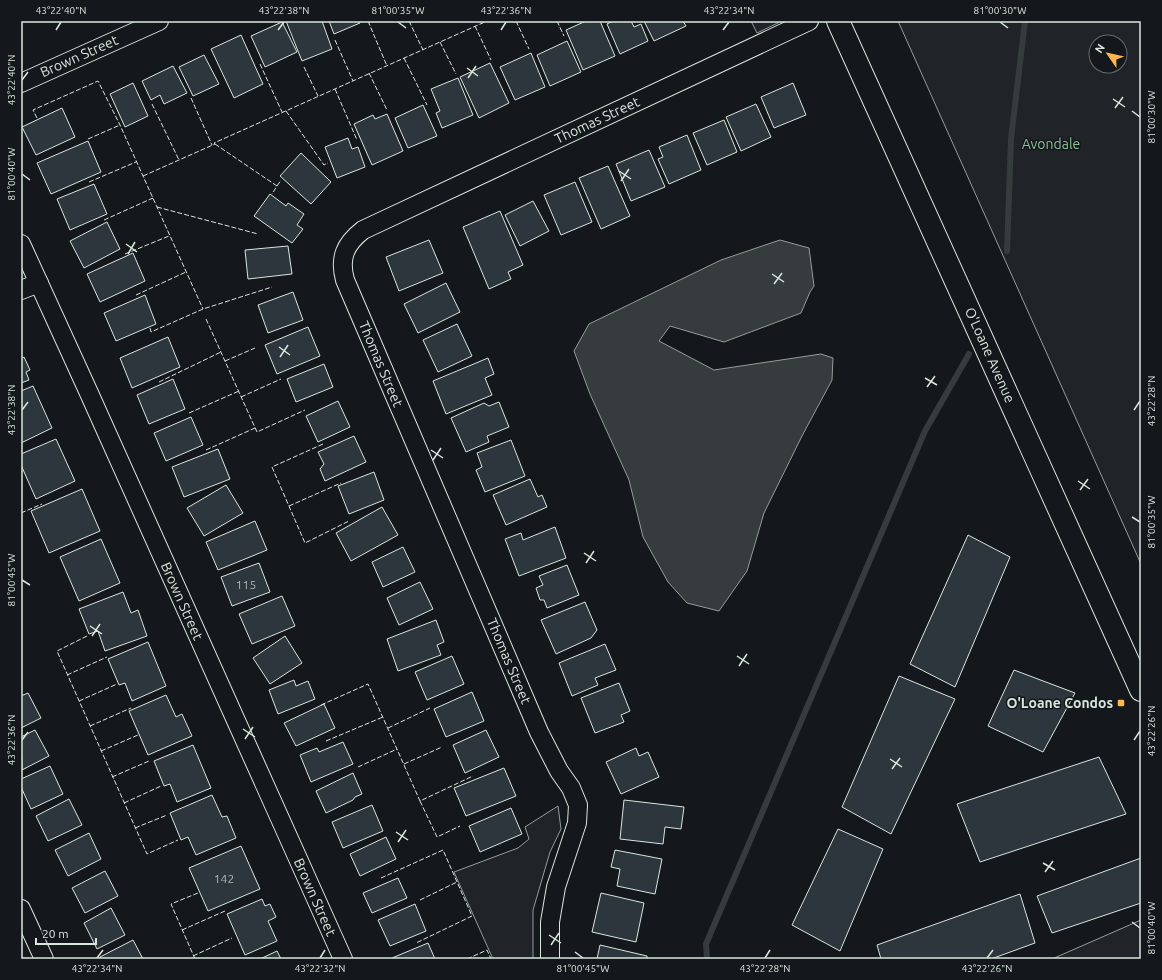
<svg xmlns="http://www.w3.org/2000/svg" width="1162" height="980" viewBox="0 0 1162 980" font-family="Ubuntu,sans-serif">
	<rect width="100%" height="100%" fill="#14181c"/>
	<g fill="#202428" stroke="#939e99" fill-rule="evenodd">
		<polygon points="751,21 782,21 757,33"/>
		<path d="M898,21H1141V564ZM1096,42H1120V66H1096Z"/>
		<polygon points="558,806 561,829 550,852 533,910 533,959 493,959 454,872 518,848 529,839 525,827"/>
		<polygon points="1141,920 1141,959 1052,959"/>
	</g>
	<polygon fill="#363b3e" stroke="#939e99" points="780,240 809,248 814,286 810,292 801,313 724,342 670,326 659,341 714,370 821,354 833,358 832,380 802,436 764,513 747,571 719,611 687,603 668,582 643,537 629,480 590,394 574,351 589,324 721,260"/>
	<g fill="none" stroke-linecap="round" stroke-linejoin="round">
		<g stroke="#363b3e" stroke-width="6">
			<polyline points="1007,251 1011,139 1025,21"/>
			<polyline points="707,959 706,944 925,431 969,354"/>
		</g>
	</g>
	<g fill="#2c363c" stroke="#d8e6dc">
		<polygon points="286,21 322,21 332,49 302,61"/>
		<polygon points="329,21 359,21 360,23 334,34"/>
		<polygon points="586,21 600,21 615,56 583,70 566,30"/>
		<polygon points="613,21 631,21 634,27 641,24 648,41 620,54 607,24"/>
		<polygon points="644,21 683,21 686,26 654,41"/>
		<polygon points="282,22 297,52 265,67 251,36"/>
		<polygon points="241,35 263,84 234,98 211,49"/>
		<polygon points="567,41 581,72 550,86 537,55"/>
		<polygon points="531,53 545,87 515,100 500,67"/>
		<polygon points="204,55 219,84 193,96 179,67"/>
		<polygon points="490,63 509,103 479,118 460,77"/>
		<polygon points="173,66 187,93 164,104 160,95 151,100 142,81"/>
		<polygon points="458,78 473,115 442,128 436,113 440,111 431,89"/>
		<polygon points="133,83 148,116 125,127 110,94"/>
		<polygon points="793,83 806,115 774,128 761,97"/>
		<polygon points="756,104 771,137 741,151 726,117"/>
		<polygon points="423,105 437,136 408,148 395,118"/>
		<polygon points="62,108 75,137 36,155 22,127"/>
		<polygon points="387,114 403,151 372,165 354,124 373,115 375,119"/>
		<polygon points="724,120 737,152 707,165 693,133"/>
		<polygon points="687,135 701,170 669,184 658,159 663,157 659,147"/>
		<polygon points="348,138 352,149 358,147 365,167 337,178 325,147"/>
		<polygon points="88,141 101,172 51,194 37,163"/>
		<polygon points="649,150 665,187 631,201 616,164"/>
		<polygon points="301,153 331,182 311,204 280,176"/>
		<polygon points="608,166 630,216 601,229 579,178"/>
		<polygon points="575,182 592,222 561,235 544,195"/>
		<polygon points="94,184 107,214 70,230 57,199"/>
		<polygon points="270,194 286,206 288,203 304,214 297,225 303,229 292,243 254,216"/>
		<polygon points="533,201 549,231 520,246 505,215"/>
		<polygon points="500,211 523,265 508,272 511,279 489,289 463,227"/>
		<polygon points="107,222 120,249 84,268 70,241"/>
		<polygon points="429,240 443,273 399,291 386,257"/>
		<polygon points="288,246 292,274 248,279 245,250"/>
		<polygon points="133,253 145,281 100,302 87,274"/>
		<polygon points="446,283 460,312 418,333 404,304"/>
		<polygon points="293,292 303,320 268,333 258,305"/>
		<polygon points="145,295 156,324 116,341 104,313"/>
		<polygon points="457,324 472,356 438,372 423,340"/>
		<polygon points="308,327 320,356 277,374 265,345"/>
		<polygon points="168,337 180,367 132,388 120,358"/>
		<polygon points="24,357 30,370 26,372 29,380 21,383 21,359"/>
		<polygon points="488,358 494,374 485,378 492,395 446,414 433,381"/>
		<polygon points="324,364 333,387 296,402 287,379"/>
		<polygon points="173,379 185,409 149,424 137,395"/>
		<polygon points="33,386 52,428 21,443 21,391"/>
		<polygon points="338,401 350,427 318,442 306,416"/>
		<polygon points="499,402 509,427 487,436 489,442 466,452 451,418 484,403 489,406"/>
		<polygon points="191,417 203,445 166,461 154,433"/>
		<polygon points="354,436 366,462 325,481 320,469 324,464 318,452"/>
		<polygon points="56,439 75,481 36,499 21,465 21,454"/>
		<polygon points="511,440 525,476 485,492 476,470 482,467 477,453"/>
		<polygon points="218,449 230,479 184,497 172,467"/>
		<polygon points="374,472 384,500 349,514 338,486"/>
		<polygon points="530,479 538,497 542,495 547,507 506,525 493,495"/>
		<polygon points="226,485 243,513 204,536 187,508"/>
		<polygon points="82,489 100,531 49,553 31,511"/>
		<polygon points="382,507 398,535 351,561 336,533"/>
		<polygon points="255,521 267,550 218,570 206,542"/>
		<polygon points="555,527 566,558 519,576 505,539 521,533 523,540"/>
		<polygon points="968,535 1010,557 955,687 910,664"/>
		<polygon points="101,539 120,583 79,601 60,557"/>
		<polygon points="403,547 415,572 383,587 372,562"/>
		<polygon points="259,563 270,592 232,606 221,577"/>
		<polygon points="567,565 579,595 547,608 544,600 540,600 536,588 543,585 539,576"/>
		<polygon points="420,582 433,609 399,625 387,598"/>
		<polygon points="123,592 131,613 138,610 147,636 105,651 98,631 89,634 79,609"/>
		<polygon points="282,596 295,626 252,644 239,614"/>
		<polygon points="585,602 597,630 591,638 556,654 541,620"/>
		<polygon points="436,620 444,642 437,645 441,655 398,671 387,639"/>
		<polygon points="285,636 302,663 270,684 253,658"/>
		<polygon points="148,642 166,686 132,701 125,683 119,685 108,659"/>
		<polygon points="605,644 616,670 595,678 598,685 572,696 559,663"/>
		<polygon points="452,656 464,684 427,700 415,672"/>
		<polygon points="1014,670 1075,693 1043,752 988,726"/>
		<polygon points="899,676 955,699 891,834 842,807"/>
		<polygon points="294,680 296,686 308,681 315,699 278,714 269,690"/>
		<polygon points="619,683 630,711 621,715 624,722 595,733 581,698"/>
		<polygon points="472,692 484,721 446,737 434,709"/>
		<polygon points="28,693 41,718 21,728 21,696"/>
		<polygon points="166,695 176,717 182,714 192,736 148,755 129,711"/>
		<polygon points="324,704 335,728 296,746 284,723"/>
		<polygon points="35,730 49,756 22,770 21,737"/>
		<polygon points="486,730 499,757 465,773 453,745"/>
		<polygon points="343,742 353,764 311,782 300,755 317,748 319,752"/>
		<polygon points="193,745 211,788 177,802 170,784 164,786 154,761"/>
		<polygon points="636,748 639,756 648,752 659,777 621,794 606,762"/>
		<polygon points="1099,757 1126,814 980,862 957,804"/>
		<polygon points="50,766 63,794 31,809 21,787 21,779"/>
		<polygon points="504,768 516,796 466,816 454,788"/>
		<polygon points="353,773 362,794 355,797 353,800 326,813 316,791"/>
		<polygon points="212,795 222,817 227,816 236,838 196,855 188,837 181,840 170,813"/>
		<polygon points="69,799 82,825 48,841 36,816"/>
		<polygon points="624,800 684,807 681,829 665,827 663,844 620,839"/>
		<polygon points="372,805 383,831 343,848 332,822"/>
		<polygon points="511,808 522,834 480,852 469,826"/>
		<polygon points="838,829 883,849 840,951 792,925"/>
		<polygon points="89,833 101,859 68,876 55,850"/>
		<polygon points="386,837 396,859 360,876 350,854"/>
		<polygon points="241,846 260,889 208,911 189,868"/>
		<polygon points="615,850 662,859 655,894 617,886 620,869 611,867"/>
		<polygon points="1141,858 1141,903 1052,933 1037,896"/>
		<polygon points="105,871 118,896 85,913 72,888"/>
		<polygon points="398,878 407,898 372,913 363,893"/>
		<polygon points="601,893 644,903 636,942 592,932"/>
		<polygon points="1020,894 1035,943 991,959 881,959 877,945"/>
		<polygon points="262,899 265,906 270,904 276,917 268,921 277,941 245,955 227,914"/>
		<polygon points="415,904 426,931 390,946 378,920"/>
		<polygon points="111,908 125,935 97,949 84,923"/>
		<polygon points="133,940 143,959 101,959 100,957"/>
		<polygon points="428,943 435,959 392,959 392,958"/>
		<polygon points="600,945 647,956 647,959 597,959"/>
		<polygon points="277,951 281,959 260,959"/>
	</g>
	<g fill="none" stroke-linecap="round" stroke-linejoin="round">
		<g stroke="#d8e6dc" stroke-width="20">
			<g id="street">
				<polyline points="21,83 159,21"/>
				<polyline points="21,244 89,393 343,959"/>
				<polyline points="21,290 39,283"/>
				<polyline points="21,909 44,959"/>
				<path d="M550,959V922L556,887L577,823L578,805L571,788L559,771L539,732L345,280C339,258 345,244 363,230L809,21"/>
			</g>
		</g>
		<g stroke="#d8e6dc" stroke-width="24">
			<polyline id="secondary" points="838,21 1141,690"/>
		</g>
		<use href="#street" stroke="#14181c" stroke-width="18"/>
		<use href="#secondary" stroke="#14181c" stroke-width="22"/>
		<g stroke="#d8e6dc" stroke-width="1" stroke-dasharray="5 2" stroke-linecap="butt">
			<polyline points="368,21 387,66"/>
			<polyline points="409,21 423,50"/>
			<polyline points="516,21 529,49"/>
			<polyline points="557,21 564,36"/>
			<polyline points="475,26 491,60"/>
			<polyline points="335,40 353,81"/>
			<polyline points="440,42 456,74"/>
			<polyline points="404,58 427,105"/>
			<polyline points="260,64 282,112"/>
			<polyline points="304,67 318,96"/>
			<polyline points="369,73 387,110"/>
			<polyline points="335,89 357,140"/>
			<polyline points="191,98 212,145"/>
			<polyline points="152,104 179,160"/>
			<polyline points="286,111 324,165 328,163"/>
			<polyline points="37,118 33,110 98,81 120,125 203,309"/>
			<polyline points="88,139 120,125"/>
			<polyline points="215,144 277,186 272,194"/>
			<polyline points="143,176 215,144 214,143 487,21"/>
			<polyline points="89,182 136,162"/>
			<polyline points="277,186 281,180"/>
			<polyline points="157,207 258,234"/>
			<polyline points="104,220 153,198"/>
			<polyline points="125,254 169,236"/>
			<polyline points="136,295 186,272"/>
			<polyline points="206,319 257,432 305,410"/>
			<polyline points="150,328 151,332 203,309 272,287"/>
			<polyline points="225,361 255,348"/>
			<polyline points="159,382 221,352"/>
			<polyline points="241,397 281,379"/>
			<polyline points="189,413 239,391"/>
			<polyline points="323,444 272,467 305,543 349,521"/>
			<polyline points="206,450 255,428"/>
			<polyline points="289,506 341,483"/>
			<polyline points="21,513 42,504"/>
			<polyline points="87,636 57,651 147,854 178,840"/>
			<polyline points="67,675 107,657"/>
			<polyline points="79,701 117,684"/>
			<polyline points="321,705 368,684 420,801 473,776"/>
			<polyline points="90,726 131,708"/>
			<polyline points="388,728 430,708"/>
			<polyline points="326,741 383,717"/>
			<polyline points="101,751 138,735"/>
			<polyline points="404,764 442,747"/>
			<polyline points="358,767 397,749"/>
			<polyline points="112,777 149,761"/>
			<polyline points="420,801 437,837 460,826"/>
			<polyline points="124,803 161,786"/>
			<polyline points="135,828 167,815"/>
			<polyline points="381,878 443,850 472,916 416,943"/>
			<polyline points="420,900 457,882"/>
			<polyline points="182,930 225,911"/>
			<polyline points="193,956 232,938"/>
			<polyline points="195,959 171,904 198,893"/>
			<polyline points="467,959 487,950 491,959"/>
		</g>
	</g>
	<path fill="none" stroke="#d8e6dc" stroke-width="1.5" d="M398,22L406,28M1000,22L1008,28M56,30L61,22M278,30L284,22M501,30L506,22M723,30L729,22M467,68L478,76M468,78L476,66M22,80L28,72M1113,99L1125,107M1115,108L1123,97M1132,111L1140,117M619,171L631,179M22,174L30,180M621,181L629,169M126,244L137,252M128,254L135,242M772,274L784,282M774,284L782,273M279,347L290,355M280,357L288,345M925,378L937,385M927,387L935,376M22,410L28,402M1134,410L1140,401M431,450L443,458M433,460L441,448M1078,481L1090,489M1080,490L1088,479M1132,517L1140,522M584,553L596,561M586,563L594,551M22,580L30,585M90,626L102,634M92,636L100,624M737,656L749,664M739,666L747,654M243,729L255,737M245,739L253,727M22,740L28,732M1134,740L1140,731M890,759L902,767M892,769L900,758M396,832L408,840M398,842L406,830M1043,863L1055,870M1045,872L1053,861M1132,922L1140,928M549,935L561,943M551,945L559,933M575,952L583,958M97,958L103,950M320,958L325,950M765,958L770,950M987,958L993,950"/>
	<rect fill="#ffb74d" stroke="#14181c" stroke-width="1.5" x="1117" y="699" width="8" height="8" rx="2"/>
	<g text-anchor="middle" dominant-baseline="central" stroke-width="3" stroke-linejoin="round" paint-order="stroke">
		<g font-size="12" fill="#adbab4">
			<text x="246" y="584">115</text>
			<text x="224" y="878">142</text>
		</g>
		<g font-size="14" fill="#d8e6dc" stroke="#14181c">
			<text transform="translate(79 56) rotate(-24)">Brown Street</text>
			<text transform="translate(597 120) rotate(-25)">Thomas Street</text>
			<text transform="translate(990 355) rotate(66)">O'Loane Avenue</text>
			<text transform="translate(381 364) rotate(67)">Thomas Street</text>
			<text transform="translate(182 601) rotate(66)">Brown Street</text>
			<text transform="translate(509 661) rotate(67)">Thomas Street</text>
			<text transform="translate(315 897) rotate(66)">Brown Street</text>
		</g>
		<g font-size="14" fill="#8ac095" stroke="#14181c">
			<text x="1051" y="144">Avondale</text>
		</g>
		<g font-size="14" font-weight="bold" fill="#d8e6dc" stroke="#14181c" text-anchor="end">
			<text x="1113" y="703">O'Loane Condos</text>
		</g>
	</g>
	<rect width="1162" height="980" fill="none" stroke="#14181c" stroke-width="44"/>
	<g transform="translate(1108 54) rotate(304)"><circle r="19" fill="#14181c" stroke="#626a69"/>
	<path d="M0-3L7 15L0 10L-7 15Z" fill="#ffb74d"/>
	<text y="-6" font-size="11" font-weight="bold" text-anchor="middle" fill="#d8e6dc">N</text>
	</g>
	<path d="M36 938v6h60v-6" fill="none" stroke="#d8e6dc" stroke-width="2"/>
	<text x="42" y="938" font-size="12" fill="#d8e6dc" stroke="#14181c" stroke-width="3" paint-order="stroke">20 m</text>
	<rect x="22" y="22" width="1118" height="936" fill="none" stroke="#d8e6dc" stroke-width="1.5"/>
	<g font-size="10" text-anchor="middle" fill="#d8e6dc">
		<text x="61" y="14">43°22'40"N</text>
		<text x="284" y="14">43°22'38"N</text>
		<text x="398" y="14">81°00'35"W</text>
		<text x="506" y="14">43°22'36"N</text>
		<text x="729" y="14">43°22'34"N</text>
		<text x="1000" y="14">81°00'30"W</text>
		<text transform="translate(11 80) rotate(-90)" y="4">43°22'40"N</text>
		<text transform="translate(1151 117) rotate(-90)" y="4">81°00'30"W</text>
		<text transform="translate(11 174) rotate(-90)" y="4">81°00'40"W</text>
		<text transform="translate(1151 401) rotate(-90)" y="4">43°22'28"N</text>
		<text transform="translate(11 410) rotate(-90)" y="4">43°22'38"N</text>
		<text transform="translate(1151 522) rotate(-90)" y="4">81°00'35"W</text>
		<text transform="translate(11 580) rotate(-90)" y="4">81°00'45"W</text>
		<text transform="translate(1151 731) rotate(-90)" y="4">43°22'26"N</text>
		<text transform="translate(11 740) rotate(-90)" y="4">43°22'36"N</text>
		<text transform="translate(1151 928) rotate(-90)" y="4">81°00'40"W</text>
		<text x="97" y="972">43°22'34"N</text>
		<text x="320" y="972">43°22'32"N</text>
		<text x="583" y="972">81°00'45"W</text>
		<text x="765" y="972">43°22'28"N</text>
		<text x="987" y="972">43°22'26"N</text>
	</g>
</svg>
